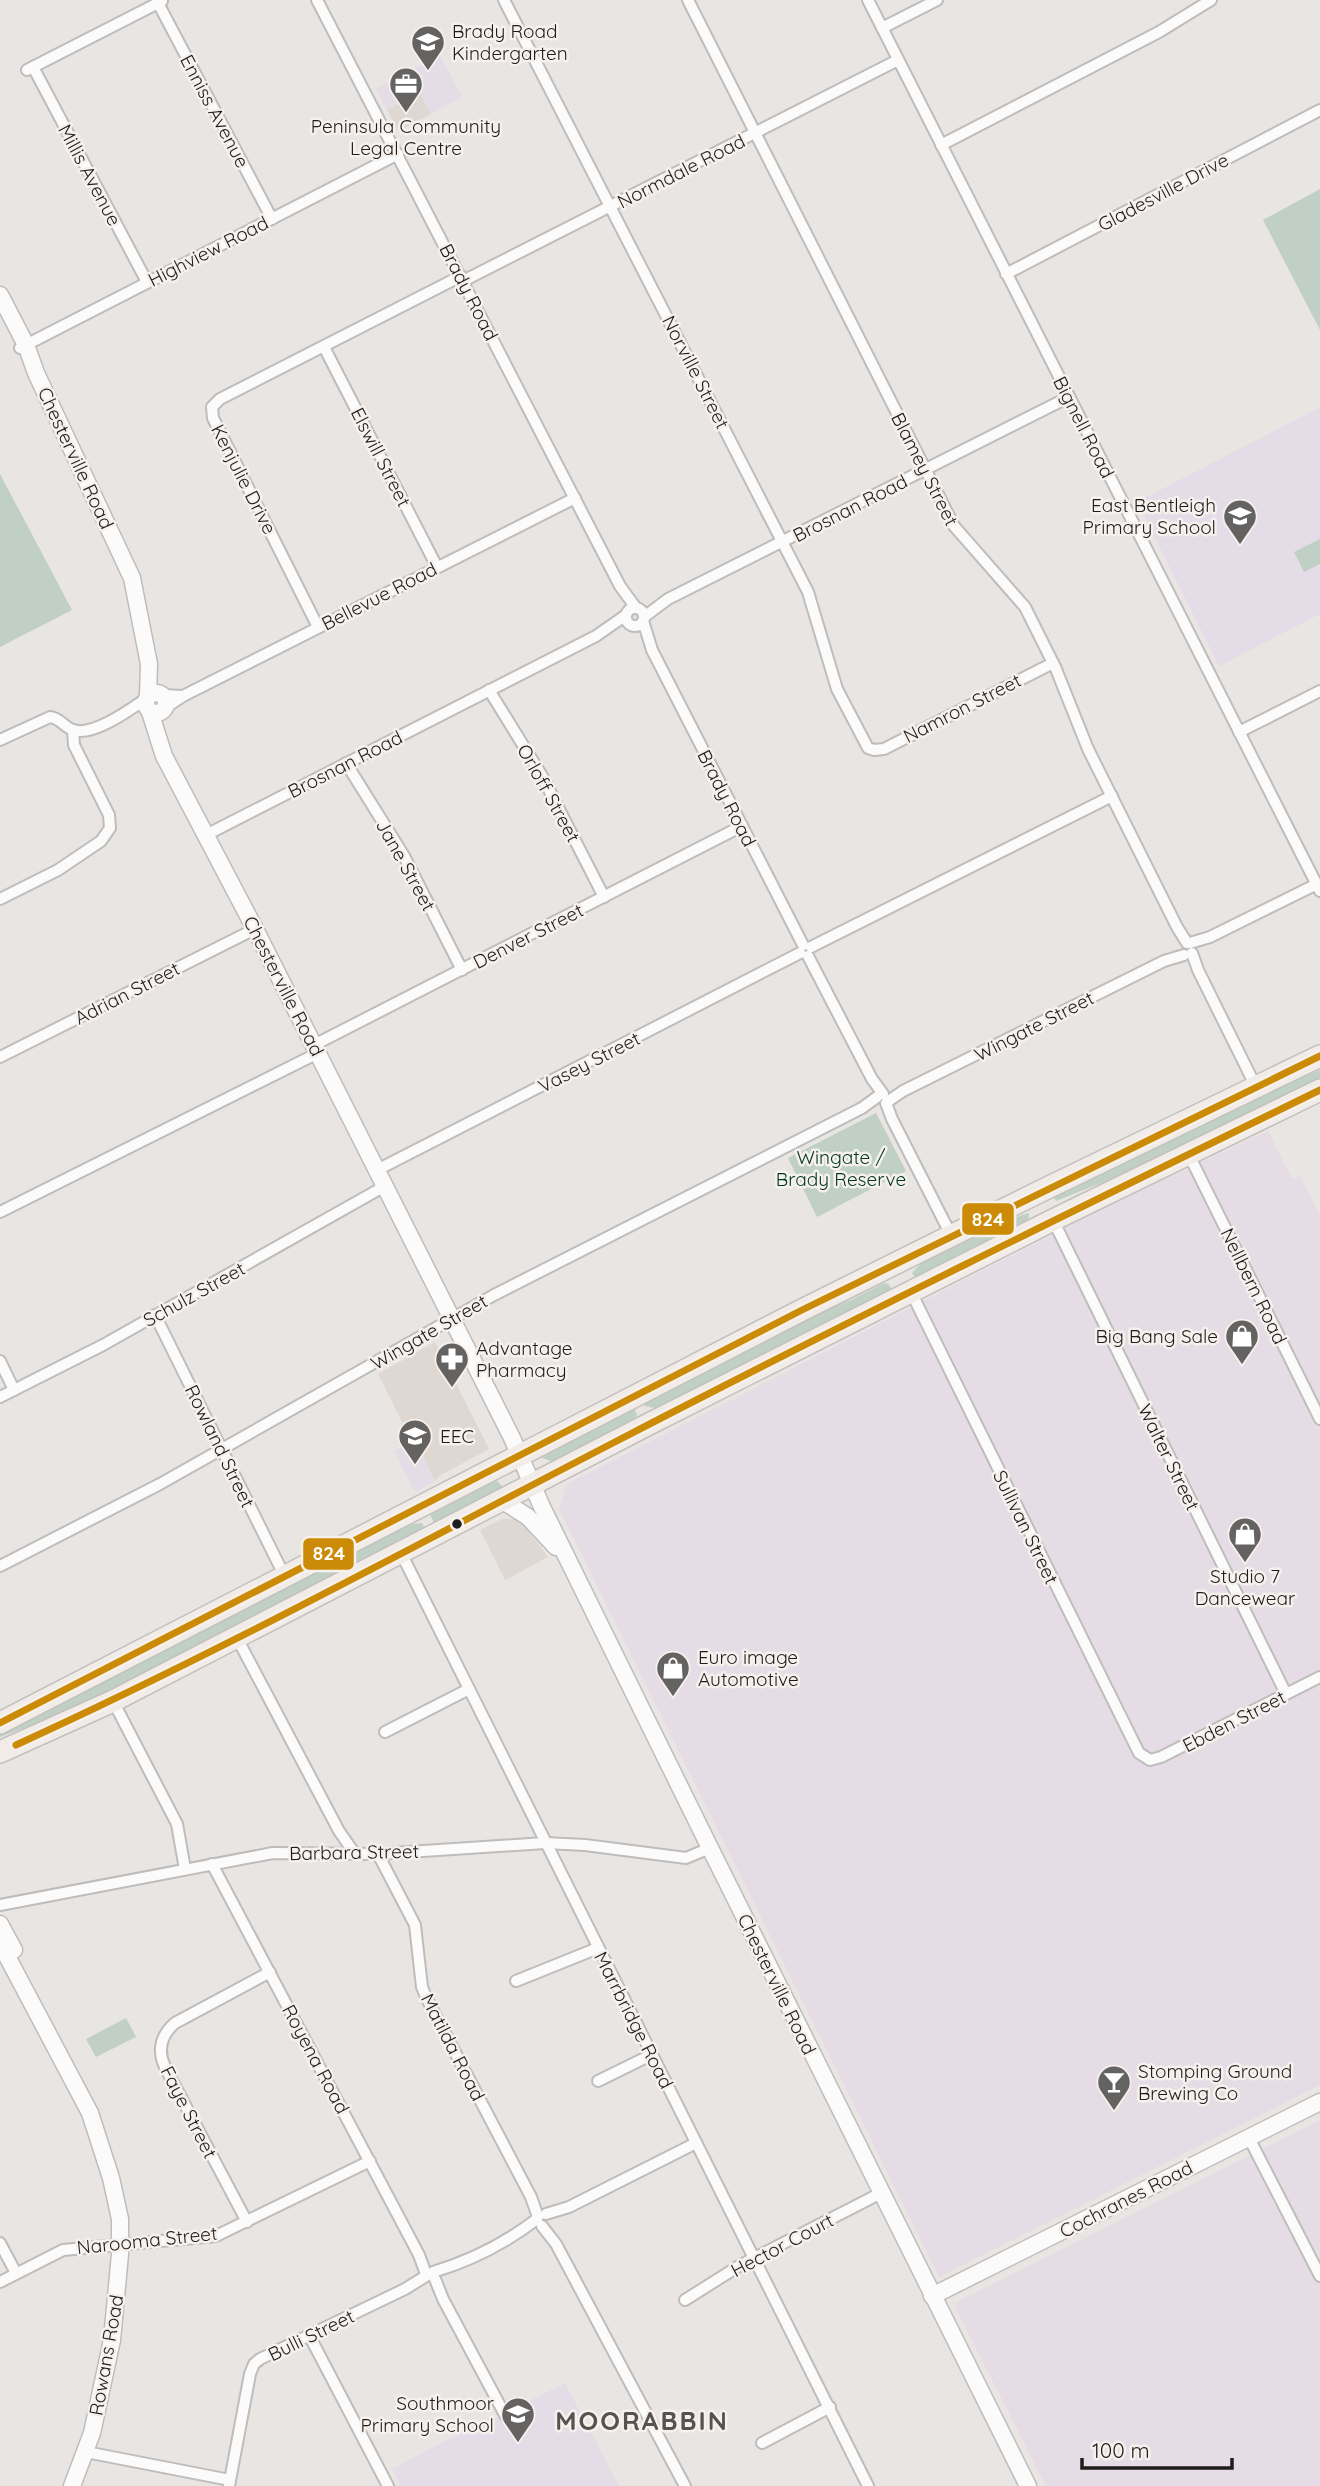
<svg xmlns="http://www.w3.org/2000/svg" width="1320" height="2486" viewBox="0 0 1320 2486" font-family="Quicksand,sans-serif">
	<rect width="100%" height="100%" fill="#e8e5e3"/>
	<g fill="#dfd7d2">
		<polygon points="420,93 431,114 398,131 387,110"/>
		<polygon points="435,1342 489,1449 439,1476 435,1481 416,1441 411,1440 378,1374"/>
		<polygon points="502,1519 514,1519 523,1524 548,1557 505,1580 480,1530"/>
	</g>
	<g fill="#e6dce5">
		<polygon points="1268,1131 1292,1179 1300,1176 1320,1216 1320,2085 939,2277 559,1509 567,1484 1107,1207"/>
		<polygon points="1320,2120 1320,2486 1046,2486 955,2307 957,2302"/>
	</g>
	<g fill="#e4dde8">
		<polygon points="440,55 462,97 431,114 420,93 387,110 376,89"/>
		<polygon points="1320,407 1320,614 1219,666 1137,502"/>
		<polygon points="416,1441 435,1481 415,1492 394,1451"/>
		<polygon points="565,2383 619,2486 401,2486 392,2469 492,2416 495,2418"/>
	</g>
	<g fill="#c1d0c4">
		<polygon points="1320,189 1320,330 1263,220"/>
		<polygon points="0,474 72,610 0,647"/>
		<polygon points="1320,539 1320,564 1304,572 1294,552"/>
		<polygon points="1320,1070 1320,1081 1136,1169 1056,1201 1053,1196 1219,1111"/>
		<polygon points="876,1113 906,1171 817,1217 788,1158"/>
		<path d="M1029,1213V1218L1015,1230L919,1277L914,1276L912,1273C928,1250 1001,1221 1029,1213Z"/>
		<polygon points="884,1283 888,1284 892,1289 883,1297 717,1383 655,1408 644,1406 650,1396 794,1322 851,1300"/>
		<polygon points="632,1406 637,1414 636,1417 554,1462 542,1458 567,1442"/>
		<polygon points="496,1480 504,1488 436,1527 430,1515"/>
		<polygon points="422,1523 424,1527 421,1532 55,1720 26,1727 0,1737 0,1731 349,1551 413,1524"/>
		<polygon points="126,2018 136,2037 96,2057 86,2039"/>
	</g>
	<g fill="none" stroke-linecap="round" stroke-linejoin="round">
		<g stroke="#bfbdbb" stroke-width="14">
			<g id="street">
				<polyline points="317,0 620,586 636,608"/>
				<polyline points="504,0 808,592 837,689 868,748 874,750 884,749 1053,663"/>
				<polyline points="688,0 954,526 1025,607 1056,669 1088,749 1177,927 1187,943"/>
				<polyline points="868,0 1320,891"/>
				<polyline points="158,3 272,219"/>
				<polyline points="882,28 937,0"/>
				<polyline points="33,67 147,282"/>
				<polyline points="27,70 162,1"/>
				<polyline points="941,145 1159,32 1211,0"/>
				<polyline points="1006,274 1320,110"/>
				<polyline points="463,281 898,60"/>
				<polyline points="324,347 437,567"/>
				<polyline points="20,348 398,154"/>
				<circle cx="635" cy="617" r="9"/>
				<polyline points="644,617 668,599 1069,397"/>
				<polyline points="643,621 652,650 803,945"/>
				<polyline points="318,627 213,418 212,407 220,399 461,276"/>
				<polyline points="489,690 542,776 604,897"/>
				<polyline points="163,695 183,696"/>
				<polyline points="165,708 183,696 575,498"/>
				<polyline points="1239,732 1320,691"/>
				<path d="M0,740L50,717C60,718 64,727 73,730C93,737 131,709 147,698"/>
				<polyline points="346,763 404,856 462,970"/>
				<polyline points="206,835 596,636 626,615"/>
				<polyline points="0,899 58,870 101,841 110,828 109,815 74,745 73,730"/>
				<polyline points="1190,943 1210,937 1317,884"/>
				<polyline points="811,947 1112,796"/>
				<polyline points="1192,953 1198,970 1256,1087"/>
				<polyline points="808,956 872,1079 883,1094"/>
				<polyline points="314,1045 742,826"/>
				<polyline points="0,1057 255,929"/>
				<polyline points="887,1102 903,1091 1164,961 1184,955"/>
				<polyline points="886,1103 892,1119 951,1235"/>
				<polyline points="1188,1153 1320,1419"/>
				<polyline points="377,1170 800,953"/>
				<polyline points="0,1212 318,1053"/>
				<polyline points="1053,1220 1286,1694"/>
				<polyline points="911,1292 1139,1753 1150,1760 1161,1757 1320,1677"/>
				<polyline points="155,1315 285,1577"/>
				<polyline points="0,1361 14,1390"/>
				<polyline points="0,1397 103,1345 385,1186"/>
				<polyline points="401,1553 868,2486"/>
				<polyline points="0,1566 160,1484 494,1295 862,1108 877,1097"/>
				<polyline points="237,1638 339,1831 355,1854"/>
				<polyline points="113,1701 177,1824 185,1869"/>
				<polyline points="385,1732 469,1689"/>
				<polyline points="378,1854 415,1925 422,1987 426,1997 531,2197 538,2217"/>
				<polyline points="212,1864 419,2255 426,2274"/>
				<polyline points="0,1905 273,1853 378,1854 545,1843 585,1845 686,1858 710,1848"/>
				<polyline points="516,1981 598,1948"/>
				<polyline points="598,2081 651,2055"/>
				<polyline points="1249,2138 1320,2276"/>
				<polyline points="546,2214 569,2207 696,2143"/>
				<path d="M247,2222L165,2067C157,2050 161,2035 175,2023L270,1972"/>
				<polyline points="542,2226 556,2244 685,2486"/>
				<polyline points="0,2243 16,2273"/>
				<path d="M433,2272C470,2261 507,2242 537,2219"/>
				<polyline points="435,2279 443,2299 505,2415"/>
				<polyline points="0,2282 63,2250 216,2236 370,2161"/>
				<polyline points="685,2300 739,2266 881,2193"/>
				<polyline points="309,2335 388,2486"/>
				<polyline points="762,2443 830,2407"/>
				<polyline points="86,2452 230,2480"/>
				<polyline points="229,2486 250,2374 254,2364 260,2359 405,2289 426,2276"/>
			</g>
		</g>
		<g stroke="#bfbdbb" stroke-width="19">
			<g id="secondary">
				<polyline points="0,295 26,345 36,373 132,578 149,664 148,695"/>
				<circle cx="156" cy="703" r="10"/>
				<polyline points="150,712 164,756 255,929 512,1438 542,1507 710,1848 1028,2486"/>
				<polyline points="503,1501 528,1517 556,1547"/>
				<polyline points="0,1924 14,1950"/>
				<polyline points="0,1943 90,2113 111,2178 120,2219 120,2254 112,2340 92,2433 72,2486"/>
				<polyline points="932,2296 1320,2102"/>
			</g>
		</g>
		<g stroke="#c2c0bf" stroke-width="24">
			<g id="highway">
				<polyline points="0,1723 802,1310 1039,1192 1320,1056"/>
				<polyline points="0,1752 113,1701 649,1424 1053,1220 1320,1090"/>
			</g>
		</g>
		<use href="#street" stroke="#fcfbfb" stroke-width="10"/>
		<use href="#secondary" stroke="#fcfbfb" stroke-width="16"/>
		<use href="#highway" stroke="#f1ece7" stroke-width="21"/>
		<g stroke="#f7f1ee" stroke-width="12">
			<g id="bus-1">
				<polyline points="0,1723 802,1310 1320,1056"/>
				<path d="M16,1745C218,1653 414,1546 611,1444C846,1322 1083,1206 1320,1090"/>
			</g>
		</g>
		<use href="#bus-1" stroke="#cc8b06" stroke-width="7"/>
	</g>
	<defs>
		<g id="school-pin" transform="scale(1.75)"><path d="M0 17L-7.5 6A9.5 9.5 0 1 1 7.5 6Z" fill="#656362" stroke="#f7f1ee"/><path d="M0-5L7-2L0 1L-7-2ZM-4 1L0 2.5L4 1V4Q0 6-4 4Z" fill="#fff"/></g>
		<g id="office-pin" transform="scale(1.75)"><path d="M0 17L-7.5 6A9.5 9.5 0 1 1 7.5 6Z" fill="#656362" stroke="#f7f1ee"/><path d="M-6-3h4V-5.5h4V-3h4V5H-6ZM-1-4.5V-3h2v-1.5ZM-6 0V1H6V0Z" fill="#fff"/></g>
		<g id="shop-pin" transform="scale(1.75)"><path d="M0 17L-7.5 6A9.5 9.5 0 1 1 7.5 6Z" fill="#656362" stroke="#f7f1ee"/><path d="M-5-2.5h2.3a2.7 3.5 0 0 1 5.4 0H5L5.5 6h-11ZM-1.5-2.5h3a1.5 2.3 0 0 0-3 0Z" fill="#fff"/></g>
		<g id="pharmacy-pin" transform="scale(1.75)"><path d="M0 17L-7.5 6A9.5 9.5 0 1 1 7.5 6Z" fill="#656362" stroke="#f7f1ee"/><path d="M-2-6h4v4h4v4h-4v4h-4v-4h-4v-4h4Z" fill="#fff"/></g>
		<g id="bar-pin" transform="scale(1.75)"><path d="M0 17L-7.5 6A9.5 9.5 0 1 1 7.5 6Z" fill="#656362" stroke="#f7f1ee"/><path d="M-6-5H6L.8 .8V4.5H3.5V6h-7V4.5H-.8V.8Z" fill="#fff"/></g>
	</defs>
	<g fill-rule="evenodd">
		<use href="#school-pin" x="428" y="42"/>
		<use href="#office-pin" x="406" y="84"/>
		<use href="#school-pin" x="1240" y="516"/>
		<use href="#shop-pin" x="1242" y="1336"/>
		<use href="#pharmacy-pin" x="452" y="1359"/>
		<use href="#school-pin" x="415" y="1436"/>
		<use href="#shop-pin" x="1245" y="1534"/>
		<use href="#shop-pin" x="673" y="1668"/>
		<use href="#bar-pin" x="1114" y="2082"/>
		<use href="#school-pin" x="518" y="2414"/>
	</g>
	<circle fill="#1f1d1c" stroke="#f7f1ee" stroke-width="2.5" cx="457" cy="1524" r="6"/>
	<g text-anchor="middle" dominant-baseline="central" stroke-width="5" stroke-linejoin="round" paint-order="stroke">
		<g font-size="19" fill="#1f1d1c" stroke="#f7f1ee" text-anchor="start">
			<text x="452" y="31">Brady Road<tspan x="452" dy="22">Kindergarten</tspan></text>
			<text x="406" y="126" text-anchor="middle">Peninsula Community<tspan x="406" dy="22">Legal Centre</tspan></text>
			<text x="1216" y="505" text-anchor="end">East Bentleigh<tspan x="1216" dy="22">Primary School</tspan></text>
			<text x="1218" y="1336" text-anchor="end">Big Bang Sale</text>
			<text x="476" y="1348">Advantage<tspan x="476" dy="22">Pharmacy</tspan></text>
			<text x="440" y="1436">EEC</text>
			<text x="1245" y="1576" text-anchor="middle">Studio 7<tspan x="1245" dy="22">Dancewear</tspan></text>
			<text x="698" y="1657">Euro image<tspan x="698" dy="22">Automotive</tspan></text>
			<text x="1138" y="2071">Stomping Ground<tspan x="1138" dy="22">Brewing Co</tspan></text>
			<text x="494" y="2403" text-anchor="end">Southmoor<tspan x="494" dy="22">Primary School</tspan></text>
		</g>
		<g font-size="19" fill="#1f1d1c" stroke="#f7f1ee">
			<text transform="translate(215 111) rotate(62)">Enniss Avenue</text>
			<text transform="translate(681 171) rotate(-27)">Normdale Road</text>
			<text transform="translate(90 175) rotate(62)">Millis Avenue</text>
			<text transform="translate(1163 192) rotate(-28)">Gladesville Drive</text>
			<text transform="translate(208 251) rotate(-27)">Highview Road</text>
			<text transform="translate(469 292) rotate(63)">Brady Road</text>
			<text transform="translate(696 372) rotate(63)">Norville Street</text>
			<text transform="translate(1084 427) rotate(63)">Bignell Road</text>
			<text transform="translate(381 457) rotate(63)">Elswill Street</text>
			<text transform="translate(76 458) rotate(65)">Chesterville Road</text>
			<text transform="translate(925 469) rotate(63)">Blamey Street</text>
			<text transform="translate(244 479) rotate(63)">Kenjulie Drive</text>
			<text transform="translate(850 508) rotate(-27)">Brosnan Road</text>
			<text transform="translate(379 596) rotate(-27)">Bellevue Road</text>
			<text transform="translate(962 708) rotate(-27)">Namron Street</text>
			<text transform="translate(345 764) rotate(-27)">Brosnan Road</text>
			<text transform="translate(549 793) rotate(61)">Orloff Street</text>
			<text transform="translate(727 798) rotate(63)">Brady Road</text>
			<text transform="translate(406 865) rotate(61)">Jane Street</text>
			<text transform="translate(528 936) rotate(-27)">Denver Street</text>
			<text transform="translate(284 986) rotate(63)">Chesterville Road</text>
			<text transform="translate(127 993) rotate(-27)">Adrian Street</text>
			<text transform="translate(1034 1026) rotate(-27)">Wingate Street</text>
			<text transform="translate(589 1062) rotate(-27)">Vasey Street</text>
			<text transform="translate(1254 1286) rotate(64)">Nellbern Road</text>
			<text transform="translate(194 1294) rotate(-29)">Schulz Street</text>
			<text transform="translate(429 1332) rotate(-30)">Wingate Street</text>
			<text transform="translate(220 1446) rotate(64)">Rowland Street</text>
			<text transform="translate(1169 1457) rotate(64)">Walter Street</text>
			<text transform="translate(1026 1527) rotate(64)">Sullivan Street</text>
			<text transform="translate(1234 1721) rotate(-27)">Ebden Street</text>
			<text transform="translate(354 1852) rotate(-1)">Barbara Street</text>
			<text transform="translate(777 1984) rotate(64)">Chesterville Road</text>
			<text transform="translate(634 2020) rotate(63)">Marrbridge Road</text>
			<text transform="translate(453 2047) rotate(63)">Matilda Road</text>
			<text transform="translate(316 2059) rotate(62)">Royena Road</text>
			<text transform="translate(189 2112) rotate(63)">Faye Street</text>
			<text transform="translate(1126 2199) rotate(-27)">Cochranes Road</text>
			<text transform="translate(147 2240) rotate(-6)">Narooma Street</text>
			<text transform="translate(782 2245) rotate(-28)">Hector Court</text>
			<text transform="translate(311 2335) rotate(-26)">Bulli Street</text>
			<text transform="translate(106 2355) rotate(-80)">Rowans Road</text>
		</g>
		<g font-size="19" fill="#00391c" stroke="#f7f1ee">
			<text x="841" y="1157">Wingate /<tspan x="841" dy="22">Brady Reserve</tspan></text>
		</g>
		<g font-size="26" font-weight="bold" letter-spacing="2" fill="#56524f" stroke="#f7f1ee">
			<text x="642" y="2420">MOORABBIN</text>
		</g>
	</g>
	<g stroke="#f7f1ee" stroke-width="2.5">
		<rect x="961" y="1202" width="54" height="34" rx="7" fill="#cc8b06"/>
		<rect x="302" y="1537" width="53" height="34" rx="7" fill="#cc8b06"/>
	</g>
	<g font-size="19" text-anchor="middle" font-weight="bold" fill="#fff">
		<text x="988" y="1226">824</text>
		<text x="329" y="1560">824</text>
	</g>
	<path d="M1082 2458v10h150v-10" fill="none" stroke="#1f1d1c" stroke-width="3.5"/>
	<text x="1092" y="2458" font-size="21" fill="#1f1d1c" stroke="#f7f1ee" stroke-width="5" paint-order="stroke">100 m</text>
</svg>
